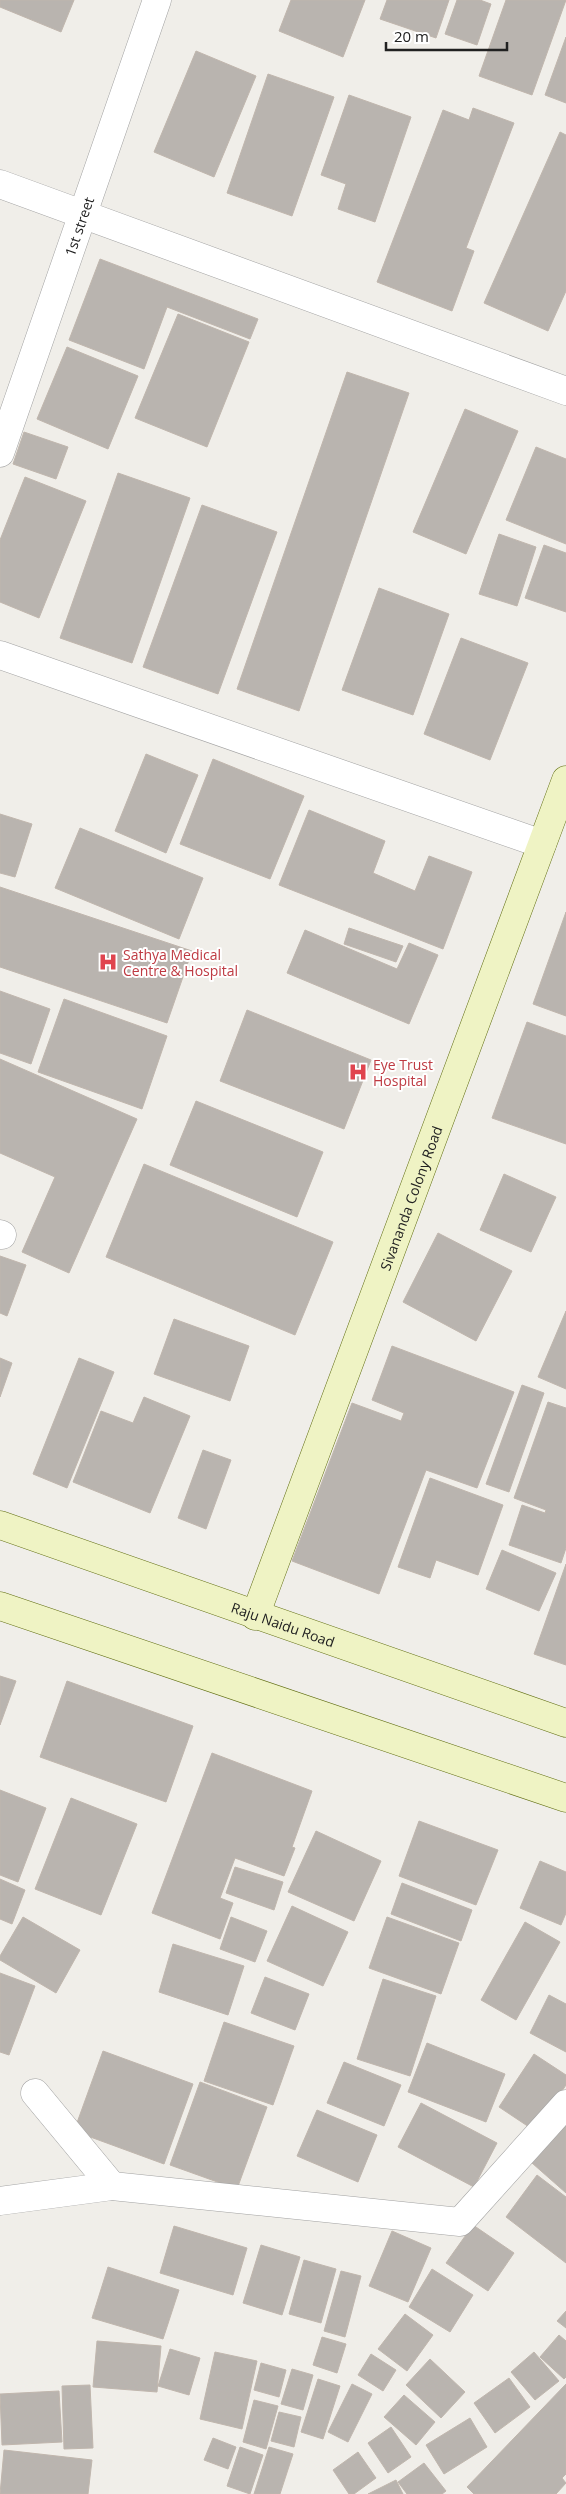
<svg xmlns="http://www.w3.org/2000/svg" width="566" height="2494" viewBox="0 0 566 2494" font-family="'Open Sans',sans-serif">
	<rect width="100%" height="100%" fill="#f0eee9"/>
	<g fill="#b9b4af" stroke="#c0b6ad">
		<polygon points="0,0 74,0 61,32 0,7"/>
		<polygon points="291,0 365,0 343,57 279,31"/>
		<polygon points="387,0 449,0 436,38 380,19"/>
		<polygon points="457,0 480,0 491,4 477,45 445,34"/>
		<polygon points="506,0 566,0 532,95 479,76"/>
		<polygon points="566,37 566,103 545,95"/>
		<polygon points="196,51 256,76 214,177 154,152"/>
		<polygon points="268,74 334,97 292,216 227,193"/>
		<polygon points="349,95 411,117 375,222 338,209 346,184 321,175"/>
		<polygon points="473,108 514,123 466,248 474,251 452,311 377,282 443,110 469,120"/>
		<polygon points="560,132 566,135 566,291 548,331 484,303"/>
		<polygon points="100,259 258,319 250,339 167,307 144,369 69,340"/>
		<polygon points="178,314 249,342 207,447 135,418"/>
		<polygon points="67,347 138,376 108,449 37,419"/>
		<polygon points="347,372 409,393 299,711 237,689"/>
		<polygon points="465,409 518,431 466,554 413,532"/>
		<polygon points="24,432 68,447 56,479 13,464"/>
		<polygon points="536,447 566,459 566,544 506,520"/>
		<polygon points="118,473 190,498 132,663 60,638"/>
		<polygon points="25,477 86,501 39,618 0,602 0,540"/>
		<polygon points="202,505 277,532 218,694 143,667"/>
		<polygon points="499,534 536,547 517,606 479,594"/>
		<polygon points="544,545 566,553 566,612 525,598"/>
		<polygon points="379,588 449,614 413,715 342,690"/>
		<polygon points="461,638 528,663 490,760 424,734"/>
		<polygon points="146,754 198,775 166,853 115,831"/>
		<polygon points="213,759 304,796 270,879 180,844"/>
		<polygon points="309,810 385,841 373,873 415,891 429,856 472,872 443,949 279,885"/>
		<polygon points="0,814 32,824 15,877 0,873"/>
		<polygon points="80,828 203,878 179,939 55,888"/>
		<polygon points="0,887 192,951 167,1023 0,967"/>
		<polygon points="566,912 566,1016 533,1004"/>
		<polygon points="349,928 403,946 396,962 344,944"/>
		<polygon points="305,930 397,969 409,943 438,955 409,1024 287,973"/>
		<polygon points="0,991 50,1009 31,1064 0,1053"/>
		<polygon points="64,999 167,1036 142,1109 38,1072"/>
		<polygon points="247,1010 371,1060 344,1129 220,1081"/>
		<polygon points="527,1022 566,1036 566,1144 492,1118"/>
		<polygon points="0,1059 137,1119 69,1273 22,1252 55,1177 0,1153"/>
		<polygon points="196,1101 323,1152 297,1217 170,1165"/>
		<polygon points="144,1164 333,1242 295,1335 106,1257"/>
		<polygon points="504,1174 556,1197 531,1252 480,1230"/>
		<polygon points="438,1233 512,1271 476,1341 403,1302"/>
		<polygon points="0,1256 26,1265 7,1316 0,1313"/>
		<polygon points="566,1311 566,1389 538,1377"/>
		<polygon points="174,1319 249,1346 230,1401 154,1374"/>
		<polygon points="392,1346 514,1392 477,1488 426,1470 379,1594 292,1561 352,1403 401,1421 404,1413 372,1400"/>
		<polygon points="0,1358 12,1363 0,1397"/>
		<polygon points="79,1358 114,1372 67,1488 33,1474"/>
		<polygon points="522,1385 544,1393 509,1492 486,1484"/>
		<polygon points="144,1397 190,1416 150,1513 73,1482 101,1411 133,1423"/>
		<polygon points="548,1402 566,1408 566,1548 561,1563 509,1545 522,1505 545,1513 546,1510 514,1498"/>
		<polygon points="203,1450 231,1460 206,1529 178,1518"/>
		<polygon points="430,1478 503,1505 478,1575 436,1560 430,1578 398,1567"/>
		<polygon points="502,1550 556,1573 539,1611 486,1589"/>
		<polygon points="566,1564 566,1665 534,1654"/>
		<polygon points="0,1676 16,1681 0,1725"/>
		<polygon points="67,1681 193,1726 166,1802 40,1757"/>
		<polygon points="212,1753 312,1791 292,1847 295,1848 284,1876 235,1858 220,1898 233,1903 220,1939 152,1913"/>
		<polygon points="0,1790 46,1808 18,1882 0,1875"/>
		<polygon points="71,1798 137,1824 101,1915 35,1889"/>
		<polygon points="419,1821 498,1850 476,1905 399,1876"/>
		<polygon points="316,1831 381,1861 354,1921 288,1892"/>
		<polygon points="540,1861 566,1872 566,1913 561,1925 520,1908"/>
		<polygon points="235,1867 283,1882 274,1910 226,1893"/>
		<polygon points="0,1879 25,1890 12,1924 0,1919"/>
		<polygon points="402,1883 472,1910 461,1941 391,1914"/>
		<polygon points="292,1906 348,1932 323,1986 267,1961"/>
		<polygon points="23,1917 80,1950 56,1993 0,1960 0,1956"/>
		<polygon points="231,1917 267,1931 255,1962 220,1949"/>
		<polygon points="387,1917 459,1943 441,1994 369,1968"/>
		<polygon points="525,1922 560,1942 516,2020 481,2000"/>
		<polygon points="173,1944 244,1966 228,2015 159,1992"/>
		<polygon points="0,1973 35,1986 9,2055 0,2052"/>
		<polygon points="265,1977 309,1994 295,2030 251,2013"/>
		<polygon points="383,1979 436,1996 410,2076 357,2059"/>
		<polygon points="549,1995 566,2004 566,2052 530,2033"/>
		<polygon points="224,2022 294,2046 273,2105 204,2081"/>
		<polygon points="427,2043 505,2074 486,2122 408,2092"/>
		<polygon points="103,2051 193,2084 164,2164 74,2131"/>
		<polygon points="534,2054 566,2075 566,2085 535,2131 499,2107"/>
		<polygon points="344,2062 401,2085 384,2126 327,2103"/>
		<polygon points="200,2082 267,2107 237,2189 170,2165"/>
		<polygon points="421,2103 497,2143 474,2187 398,2147"/>
		<polygon points="317,2110 377,2135 358,2182 297,2156"/>
		<polygon points="566,2124 566,2193 532,2163"/>
		<polygon points="537,2175 566,2197 566,2263 506,2217"/>
		<polygon points="473,2225 514,2253 488,2291 446,2263"/>
		<polygon points="174,2226 247,2248 233,2295 160,2273"/>
		<polygon points="392,2231 431,2248 408,2302 369,2286"/>
		<polygon points="261,2245 300,2257 282,2315 243,2303"/>
		<polygon points="304,2260 336,2269 321,2323 289,2314"/>
		<polygon points="108,2267 179,2290 163,2339 92,2318"/>
		<polygon points="432,2269 473,2295 450,2332 409,2307"/>
		<polygon points="341,2271 361,2276 345,2337 324,2331"/>
		<polygon points="566,2311 566,2328 557,2321"/>
		<polygon points="405,2314 433,2335 407,2371 378,2349"/>
		<polygon points="559,2335 566,2341 566,2377 564,2379 540,2357"/>
		<polygon points="322,2337 346,2344 337,2373 313,2365"/>
		<polygon points="97,2341 161,2346 157,2392 93,2387"/>
		<polygon points="170,2349 200,2358 189,2395 158,2386"/>
		<polygon points="215,2352 257,2361 242,2429 200,2419"/>
		<polygon points="534,2352 559,2381 535,2400 511,2372"/>
		<polygon points="371,2354 396,2370 383,2391 358,2375"/>
		<polygon points="430,2359 465,2392 441,2418 406,2385"/>
		<polygon points="261,2363 286,2370 279,2397 254,2390"/>
		<polygon points="292,2369 313,2375 303,2410 281,2404"/>
		<polygon points="509,2378 530,2407 495,2433 474,2403"/>
		<polygon points="318,2379 340,2386 323,2439 301,2432"/>
		<polygon points="352,2384 372,2394 348,2442 328,2432"/>
		<polygon points="566,2384 566,2474 562,2478 566,2483 556,2494 474,2494 467,2487"/>
		<polygon points="90,2385 93,2448 64,2449 62,2386"/>
		<polygon points="59,2391 62,2442 2,2445 0,2394"/>
		<polygon points="404,2395 435,2422 416,2445 384,2417"/>
		<polygon points="254,2400 278,2406 266,2449 243,2442"/>
		<polygon points="279,2412 301,2417 294,2447 271,2441"/>
		<polygon points="470,2418 487,2447 444,2474 426,2445"/>
		<polygon points="391,2427 411,2457 388,2473 368,2443"/>
		<polygon points="213,2438 236,2447 228,2469 204,2460"/>
		<polygon points="240,2447 263,2455 250,2494 227,2486"/>
		<polygon points="269,2447 293,2454 280,2494 254,2494"/>
		<polygon points="4,2450 92,2460 88,2494 0,2494"/>
		<polygon points="358,2452 376,2478 354,2494 349,2494 333,2470"/>
		<polygon points="424,2463 446,2491 442,2494 407,2494 398,2482"/>
		<polygon points="396,2480 403,2494 368,2494"/>
	</g>
	<g fill="none" stroke-linecap="round" stroke-linejoin="round">
		<g stroke="#a2a2a2" stroke-width="29">
			<g id="minor">
				<polyline points="0,184 566,391"/>
				<path id="s1" d="M0,453L157,0"/>
				<polyline points="0,655 542,844"/>
				<polyline points="0,1234 2,1235"/>
				<polyline points="35,2093 112,2186"/>
				<polyline points="0,2201 112,2186 460,2222 566,2104"/>
			</g>
		</g>
		<g stroke="#616e12" stroke-width="29">
			<g id="secondary">
				<path id="s2" d="M0,1525L566,1723"/>
				<polyline points="0,1606 566,1798"/>
				<path id="s3" d="M255,1616L566,780"/>
			</g>
		</g>
		<use href="#minor" stroke="#fff" stroke-width="28"/>
		<use href="#secondary" stroke="#eff3c4" stroke-width="28"/>
	</g>
	<defs>
		<g id="hospital-bare" transform="scale(1.5)"><path d="M-5-5h3v3.5h4V-5h3V5h-3V1.5h-4V5h-3Z" fill="#e0444e" stroke="#fff" stroke-width="2.5" paint-order="stroke"/></g>
	</defs>
	<g fill-rule="evenodd">
		<use href="#hospital-bare" x="108" y="962"/>
		<use href="#hospital-bare" x="358" y="1072"/>
	</g>
	<g text-anchor="middle" dominant-baseline="central" stroke-width="4" stroke-linejoin="round" paint-order="stroke">
		<g font-size="14" fill="#212121" stroke="#fff">
			<text stroke="none"><textPath href="#s1" startOffset="240">1st street</textPath></text>
			<text stroke="none"><textPath href="#s3" startOffset="446">Sivananda Colony Road</textPath></text>
			<text stroke="none"><textPath href="#s2" startOffset="300">Raju Naidu Road</textPath></text>
		</g>
		<g font-size="14" fill="#be3a42" stroke="#fff" text-anchor="start">
			<text x="123" y="954">Sathya Medical<tspan x="123" dy="16">Centre &amp; Hospital</tspan></text>
			<text x="373" y="1064">Eye Trust<tspan x="373" dy="16">Hospital</tspan></text>
		</g>
	</g>
	<path d="M386 42v8h121v-8" fill="none" stroke="#212121" stroke-width="2.5"/>
	<text x="394" y="42" font-size="15" fill="#212121" stroke="#ffffff" stroke-width="4" paint-order="stroke">20 m</text>
</svg>
